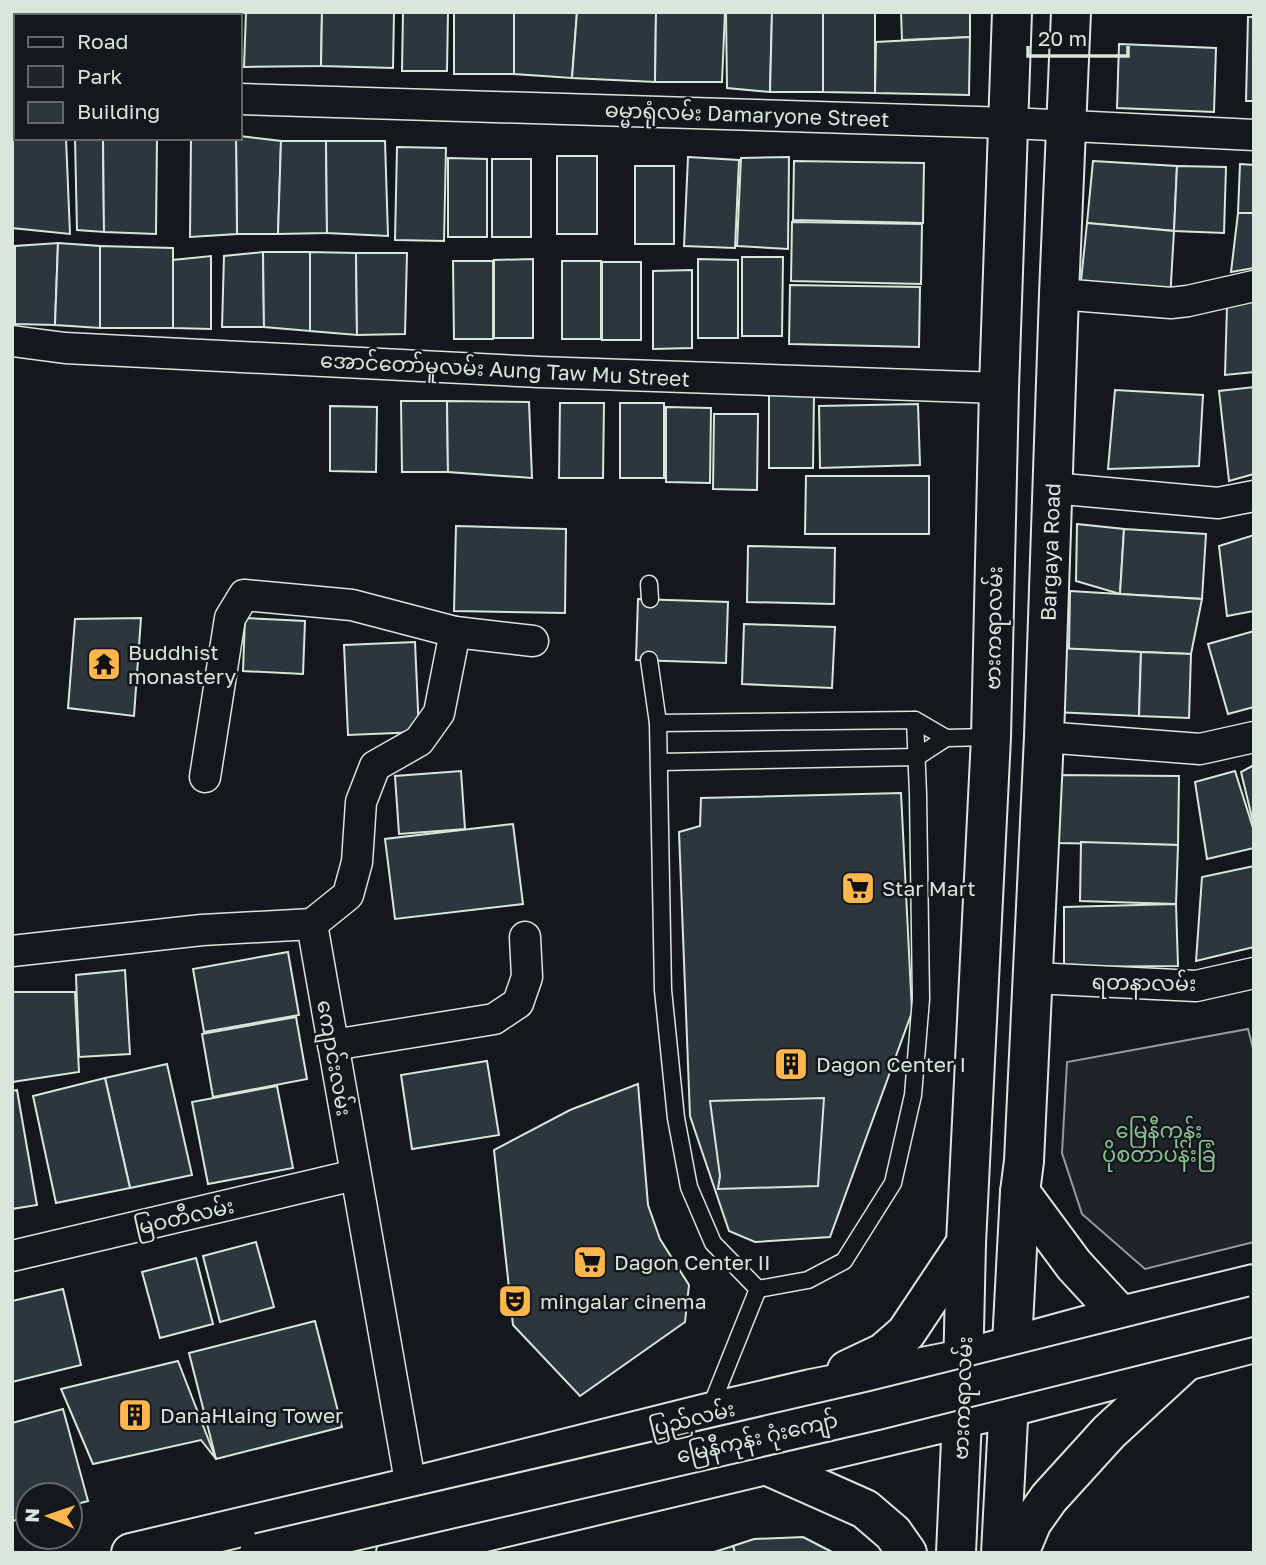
<svg xmlns="http://www.w3.org/2000/svg" width="1266" height="1565" viewBox="0 0 1266 1565" font-family="'Golos Text','Noto Sans Myanmar',sans-serif">
	<rect width="100%" height="100%" fill="#14181c"/>
	<polygon fill="#202428" stroke="#939e99" stroke-width="2" points="1248,1029 1254,1052 1254,1242 1145,1269 1082,1214 1062,1153 1067,1062"/>
	<g fill="#2c363c" stroke="#d8e6dc" stroke-width="2">
		<polygon points="12,12 82,12 82,16 16,16 16,62 12,62"/>
		<rect x="106" y="12" width="55" height="4"/>
		<rect x="161" y="12" width="62" height="4"/>
		<polygon points="246,12 322,12 321,66 244,67"/>
		<polygon points="322,12 394,12 393,68 321,66"/>
		<polygon points="403,12 448,12 447,71 402,71"/>
		<rect x="454" y="12" width="60" height="62"/>
		<polygon points="514,12 577,12 572,78 514,74"/>
		<polygon points="577,12 656,12 655,82 572,78"/>
		<polygon points="656,12 725,12 722,82 655,82"/>
		<polygon points="726,12 772,12 770,92 727,88"/>
		<polygon points="772,12 823,12 823,92 770,92"/>
		<polygon points="823,12 875,12 875,93 823,92"/>
		<polygon points="901,12 970,12 970,37 902,40"/>
		<polygon points="1248,17 1254,17 1254,101 1246,101"/>
		<polygon points="970,37 969,95 875,93 876,42"/>
		<polygon points="1119,44 1216,48 1214,112 1117,108"/>
		<polygon points="12,129 16,129 16,138 66,138 70,234 12,228"/>
		<polygon points="240,136 281,141 278,234 237,234 236,138 240,138"/>
		<polygon points="75,138 103,138 104,232 77,230"/>
		<polygon points="103,138 157,138 156,234 104,232"/>
		<polygon points="191,138 236,138 237,234 190,237"/>
		<polygon points="281,141 326,141 327,233 278,234"/>
		<polygon points="326,141 385,141 388,236 327,233"/>
		<polygon points="397,147 446,148 444,241 395,240"/>
		<rect x="557" y="156" width="40" height="78"/>
		<polygon points="688,157 739,160 735,248 684,246"/>
		<polygon points="789,157 788,249 737,246 741,158"/>
		<polygon points="448,158 487,159 487,237 448,237"/>
		<rect x="492" y="159" width="39" height="78"/>
		<polygon points="794,161 924,163 923,223 793,220"/>
		<polygon points="1093,161 1177,166 1174,231 1087,223"/>
		<polygon points="1240,164 1254,165 1254,213 1238,213"/>
		<rect x="635" y="166" width="39" height="78"/>
		<polygon points="1177,166 1226,167 1224,233 1174,231"/>
		<polygon points="1238,213 1254,213 1254,268 1231,272"/>
		<polygon points="792,222 922,224 921,284 791,281"/>
		<polygon points="1087,223 1174,231 1170,300 1080,291"/>
		<polygon points="58,243 55,325 15,324 15,246"/>
		<polygon points="58,243 100,246 100,328 55,325"/>
		<polygon points="100,246 173,248 173,328 100,328"/>
		<polygon points="263,252 264,327 222,327 224,256"/>
		<polygon points="263,252 310,252 310,331 264,327"/>
		<polygon points="310,252 356,253 357,335 310,331"/>
		<polygon points="356,253 407,253 405,334 357,335"/>
		<polygon points="211,256 211,329 173,328 173,260"/>
		<polygon points="742,257 783,257 782,336 742,336"/>
		<polygon points="533,259 533,338 494,338 494,260"/>
		<polygon points="698,259 738,260 738,338 698,338"/>
		<polygon points="453,261 493,261 493,339 454,339"/>
		<rect x="562" y="261" width="39" height="78"/>
		<rect x="602" y="262" width="39" height="78"/>
		<polygon points="692,270 692,348 653,349 653,271"/>
		<polygon points="790,285 920,287 919,347 789,344"/>
		<polygon points="1254,301 1254,372 1225,375 1227,306"/>
		<polygon points="1254,387 1254,474 1229,481 1219,391"/>
		<polygon points="1115,390 1203,395 1199,466 1108,469"/>
		<polygon points="769,393 814,394 813,468 769,468"/>
		<polygon points="401,401 447,401 448,472 402,472"/>
		<polygon points="447,401 529,402 532,478 448,472"/>
		<polygon points="560,403 604,403 603,478 559,478"/>
		<rect x="620" y="403" width="44" height="75"/>
		<polygon points="918,404 920,465 820,468 819,406"/>
		<polygon points="330,406 377,407 376,472 330,471"/>
		<polygon points="666,407 711,408 710,483 666,482"/>
		<polygon points="714,414 758,414 757,490 713,489"/>
		<polygon points="806,476 929,476 929,534 805,534"/>
		<polygon points="1077,524 1124,529 1120,594 1076,581"/>
		<polygon points="456,526 566,529 565,613 454,611"/>
		<polygon points="1124,529 1206,534 1202,599 1120,594"/>
		<polygon points="1254,535 1254,611 1227,616 1219,546"/>
		<polygon points="748,546 835,548 834,604 747,602"/>
		<polygon points="1070,591 1202,599 1191,654 1069,649"/>
		<polygon points="638,599 728,602 726,663 636,660"/>
		<polygon points="141,618 134,716 68,708 75,619"/>
		<polygon points="245,618 305,621 303,674 243,671"/>
		<polygon points="744,624 835,627 832,688 742,684"/>
		<polygon points="1254,631 1254,707 1228,714 1208,644"/>
		<polygon points="415,642 419,732 348,735 344,645"/>
		<polygon points="1057,648 1141,652 1139,716 1054,712"/>
		<polygon points="1141,652 1191,654 1189,718 1139,716"/>
		<polygon points="1254,765 1254,826 1241,772"/>
		<polygon points="461,771 465,829 399,834 395,776"/>
		<polygon points="1235,771 1254,831 1254,848 1207,859 1195,782"/>
		<polygon points="1055,775 1179,776 1178,845 1055,843"/>
		<polygon points="901,793 912,1012 830,1237 755,1242 729,1231 690,1116 679,832 700,826 701,798"/>
		<polygon points="513,824 523,904 395,919 385,839"/>
		<polygon points="1081,842 1178,845 1176,904 1080,901"/>
		<polygon points="1254,866 1254,947 1196,961 1202,877"/>
		<polygon points="1176,904 1178,966 1064,967 1064,907"/>
		<polygon points="288,952 299,1015 204,1032 193,969"/>
		<polygon points="125,970 130,1054 79,1057 76,975"/>
		<polygon points="12,992 75,992 79,1072 12,1082"/>
		<polygon points="296,1017 307,1079 213,1097 202,1034"/>
		<polygon points="487,1061 499,1135 412,1149 401,1075"/>
		<polygon points="167,1064 192,1175 130,1188 105,1078"/>
		<polygon points="105,1078 130,1188 56,1203 33,1096"/>
		<polygon points="638,1084 648,1205 660,1239 689,1285 685,1322 580,1396 513,1325 494,1150 570,1110"/>
		<polygon points="277,1086 293,1168 208,1184 192,1102"/>
		<polygon points="17,1090 37,1205 12,1209 12,1091"/>
		<polygon points="824,1098 818,1186 718,1189 720,1176 710,1101"/>
		<polygon points="256,1242 274,1307 220,1322 203,1256"/>
		<polygon points="196,1258 213,1324 160,1338 142,1272"/>
		<polygon points="63,1289 81,1365 12,1382 12,1301"/>
		<polygon points="315,1321 342,1427 216,1459 189,1353"/>
		<polygon points="178,1361 216,1459 201,1440 93,1464 61,1389"/>
		<polygon points="63,1409 88,1501 70,1506 70,1495 28,1495 28,1517 12,1521 12,1423"/>
		<polygon points="803,1537 834,1553 735,1553 733,1546 754,1539"/>
		<polygon points="733,1546 735,1553 711,1553"/>
	</g>
	<g fill="none" stroke-linecap="round" stroke-linejoin="round">
		<g stroke="#d8e6dc" stroke-width="19">
			<g id="service">
				<polyline points="649,584 650,599"/>
				<polyline points="649,660 658,723 663,990 676,1118 689,1187 713,1243 758,1289"/>
				<polyline points="658,723 915,720 946,738 991,737"/>
				<polyline points="660,762 917,757 946,738"/>
				<polyline points="758,1289 808,1280 844,1261 893,1183 913,1095 921,999 918,794 915,720"/>
				<polyline points="709,1411 758,1289"/>
			</g>
		</g>
		<g stroke="#d8e6dc" stroke-width="33">
			<g id="minor">
				<polyline points="12,92 16,92"/>
				<polyline points="240,99 1009,123 1254,135"/>
				<polyline points="1059,294 1171,303 1188,301 1254,286"/>
				<polyline points="12,341 65,348 538,372 999,388"/>
				<polyline points="1052,488 1218,503 1254,496"/>
				<polyline points="1044,737 1200,749 1254,737"/>
				<polyline points="205,777 230,618 244,595 352,605 455,632"/>
				<polyline points="312,924 348,895 357,862 361,802 375,766 419,741 439,713 455,632 533,641"/>
				<polyline points="12,951 202,930 312,924 411,1487"/>
				<polyline points="1033,978 1196,986 1254,973"/>
				<polyline points="333,1045 494,1019 518,1003 527,977 525,937"/>
				<polyline points="12,1256 355,1175"/>
			</g>
		</g>
		<g stroke="#d8e6dc" stroke-width="42">
			<g id="primary">
				<polyline points="1020,1192 1074,1265 1121,1316"/>
				<polyline points="847,1370 883,1353 906,1333 966,1243"/>
				<polyline points="766,1465 865,1509 893,1533 907,1553"/>
				<polyline points="131,1553 411,1487 708,1413 811,1389 963,1359 1121,1316 1254,1284"/>
				<polyline points="396,1553 1010,1407 1254,1343"/>
				<polyline points="956,1553 962,1418 966,1243 991,737 999,388 1012,12"/>
				<polyline points="1001,1553 1020,1192 1024,1161 1044,737 1059,294 1071,12"/>
				<polyline points="1019,1553 1032,1522 1049,1498 1109,1432 1186,1361"/>
			</g>
		</g>
		<use href="#service" stroke="#14181c" stroke-width="16"/>
		<use href="#minor" stroke="#14181c" stroke-width="30"/>
		<use href="#primary" stroke="#14181c" stroke-width="38"/>
		<g stroke="#d8e6dc" stroke-width="42" stroke-linecap="butt">
			<polyline id="trunk-bridge" points="259,1553 877,1410 1254,1316"/>
		</g>
		<use href="#trunk-bridge" stroke="#14181c" stroke-width="38"/>
	</g>
	<defs>
		<g id="temple-square" transform="scale(1.75)"><rect x="-9" y="-9" width="18" height="18" rx="4" fill="#ffb74d" stroke="#14181c"/><path d="M0-6L5-2H3V0L6.5 2.5H4V6H1.5V3h-3V6H-4V2.5H-6.5L-3 0V-2H-5Z" fill="#111"/></g>
		<g id="supermarket-square" transform="scale(1.75)"><rect x="-9" y="-9" width="18" height="18" rx="4" fill="#ffb74d" stroke="#14181c"/><path d="M-6-5.5h2.5l.6 2H6L4.5 2H-2.5L-4.4-4H-6ZM-1.5 3.2a1.3 1.3 0 1 0 .1 0ZM3 3.2a1.3 1.3 0 1 0 .1 0Z" fill="#111"/></g>
		<g id="building-square" transform="scale(1.75)"><rect x="-9" y="-9" width="18" height="18" rx="4" fill="#ffb74d" stroke="#14181c"/><path d="M-4-6H4V6H1V3H-1V6H-4ZM-2.5-4.3h1.7v1.8h-1.7ZM.8-4.3h1.7v1.8H.8ZM-2.5-1h1.7V.8h-1.7ZM.8-1h1.7V.8H.8Z" fill="#111"/></g>
		<g id="theatre-square" transform="scale(1.75)"><rect x="-9" y="-9" width="18" height="18" rx="4" fill="#ffb74d" stroke="#14181c"/><path d="M-5-5.5Q0-4 5-5.5V0Q5 5 0 6Q-5 5-5 0ZM-3.3-2.5H-1v1.5H-3.3ZM1-2.5H3.3v1.5H1ZM-2.8 1Q0 5.5 2.8 1Z" fill="#111"/></g>
	</defs>
	<g fill-rule="evenodd">
		<use href="#temple-square" x="104" y="664"/>
		<use href="#supermarket-square" x="858" y="888"/>
		<use href="#building-square" x="791" y="1064"/>
		<use href="#supermarket-square" x="590" y="1262"/>
		<use href="#theatre-square" x="515" y="1301"/>
		<use href="#building-square" x="135" y="1415"/>
	</g>
	<g text-anchor="middle" dominant-baseline="central" stroke-width="5" stroke-linejoin="round" paint-order="stroke">
		<g font-size="21" fill="#d8e6dc" stroke="#14181c">
			<text transform="translate(747 114) rotate(2)">ဓမ္မာရုံလမ်း Damaryone Street</text>
			<text transform="translate(505 369) rotate(3)">အောင်တော်မူလမ်း Aung Taw Mu Street</text>
			<text transform="translate(1050 552) rotate(-88)">Bargaya Road</text>
			<text transform="translate(993 628) rotate(-89)">ဗားကရာလမ်း</text>
			<text transform="translate(1144 982) rotate(1)">ရတနာလမ်း</text>
			<text transform="translate(335 1058) rotate(80)">ကျောင်းလမ်း</text>
			<text transform="translate(184 1216) rotate(-13)">မြဝတီလမ်း</text>
			<text transform="translate(962 1398) rotate(-88)">ဗားကရာလမ်း</text>
			<text transform="translate(692 1418) rotate(-14)">ပြည်လမ်း</text>
			<text transform="translate(757 1437) rotate(-13)">မြေနီကုန်း ဂုံးကျော်</text>
		</g>
		<g font-size="21" fill="#d8e6dc" stroke="#14181c" text-anchor="start">
			<text x="128" y="652">Buddhist<tspan x="128" dy="24">monastery</tspan></text>
			<text x="882" y="888">Star Mart</text>
			<text x="816" y="1064">Dagon Center I</text>
			<text x="614" y="1262">Dagon Center II</text>
			<text x="540" y="1301">mingalar cinema</text>
			<text x="160" y="1415">DanaHlaing Tower</text>
		</g>
		<g font-size="21" fill="#8ac095" stroke="#14181c">
			<text x="1159" y="1130">မြေနီကုန်း<tspan x="1159" dy="24">ပိုစတာပန်းခြံ</tspan></text>
		</g>
	</g>
	<rect width="1266" height="1565" fill="none" stroke="#d8e6dc" stroke-width="28"/>
	<rect x="14" y="14" width="228" height="126" fill="#14181c" stroke="#626a69" stroke-width="2"/>
	<rect x="28" y="37" width="35" height="10" fill="#14181c" stroke="#626a69" stroke-width="2"/>
	<text x="77" y="49" font-size="21" fill="#d8e6dc">Road</text>
	<rect x="28" y="66" width="35" height="21" fill="#202428" stroke="#626a69" stroke-width="2"/>
	<text x="77" y="84" font-size="21" fill="#d8e6dc">Park</text>
	<rect x="28" y="102" width="35" height="21" fill="#2c363c" stroke="#626a69" stroke-width="2"/>
	<text x="77" y="119" font-size="21" fill="#d8e6dc">Building</text>
	<g transform="translate(49 1516) rotate(272)"><circle r="33" fill="#14181c" stroke="#626a69" stroke-width="2"/>
	<path d="M0-5L12 26L0 18L-12 26Z" fill="#ffb74d"/>
	<text y="-10" font-size="19" font-weight="bold" text-anchor="middle" fill="#d8e6dc">N</text>
	</g>
	<path d="M1028 46v10h100v-10" fill="none" stroke="#d8e6dc" stroke-width="3.5"/>
	<text x="1038" y="46" font-size="21" fill="#d8e6dc" stroke="#14181c" stroke-width="5" paint-order="stroke">20 m</text>
</svg>
